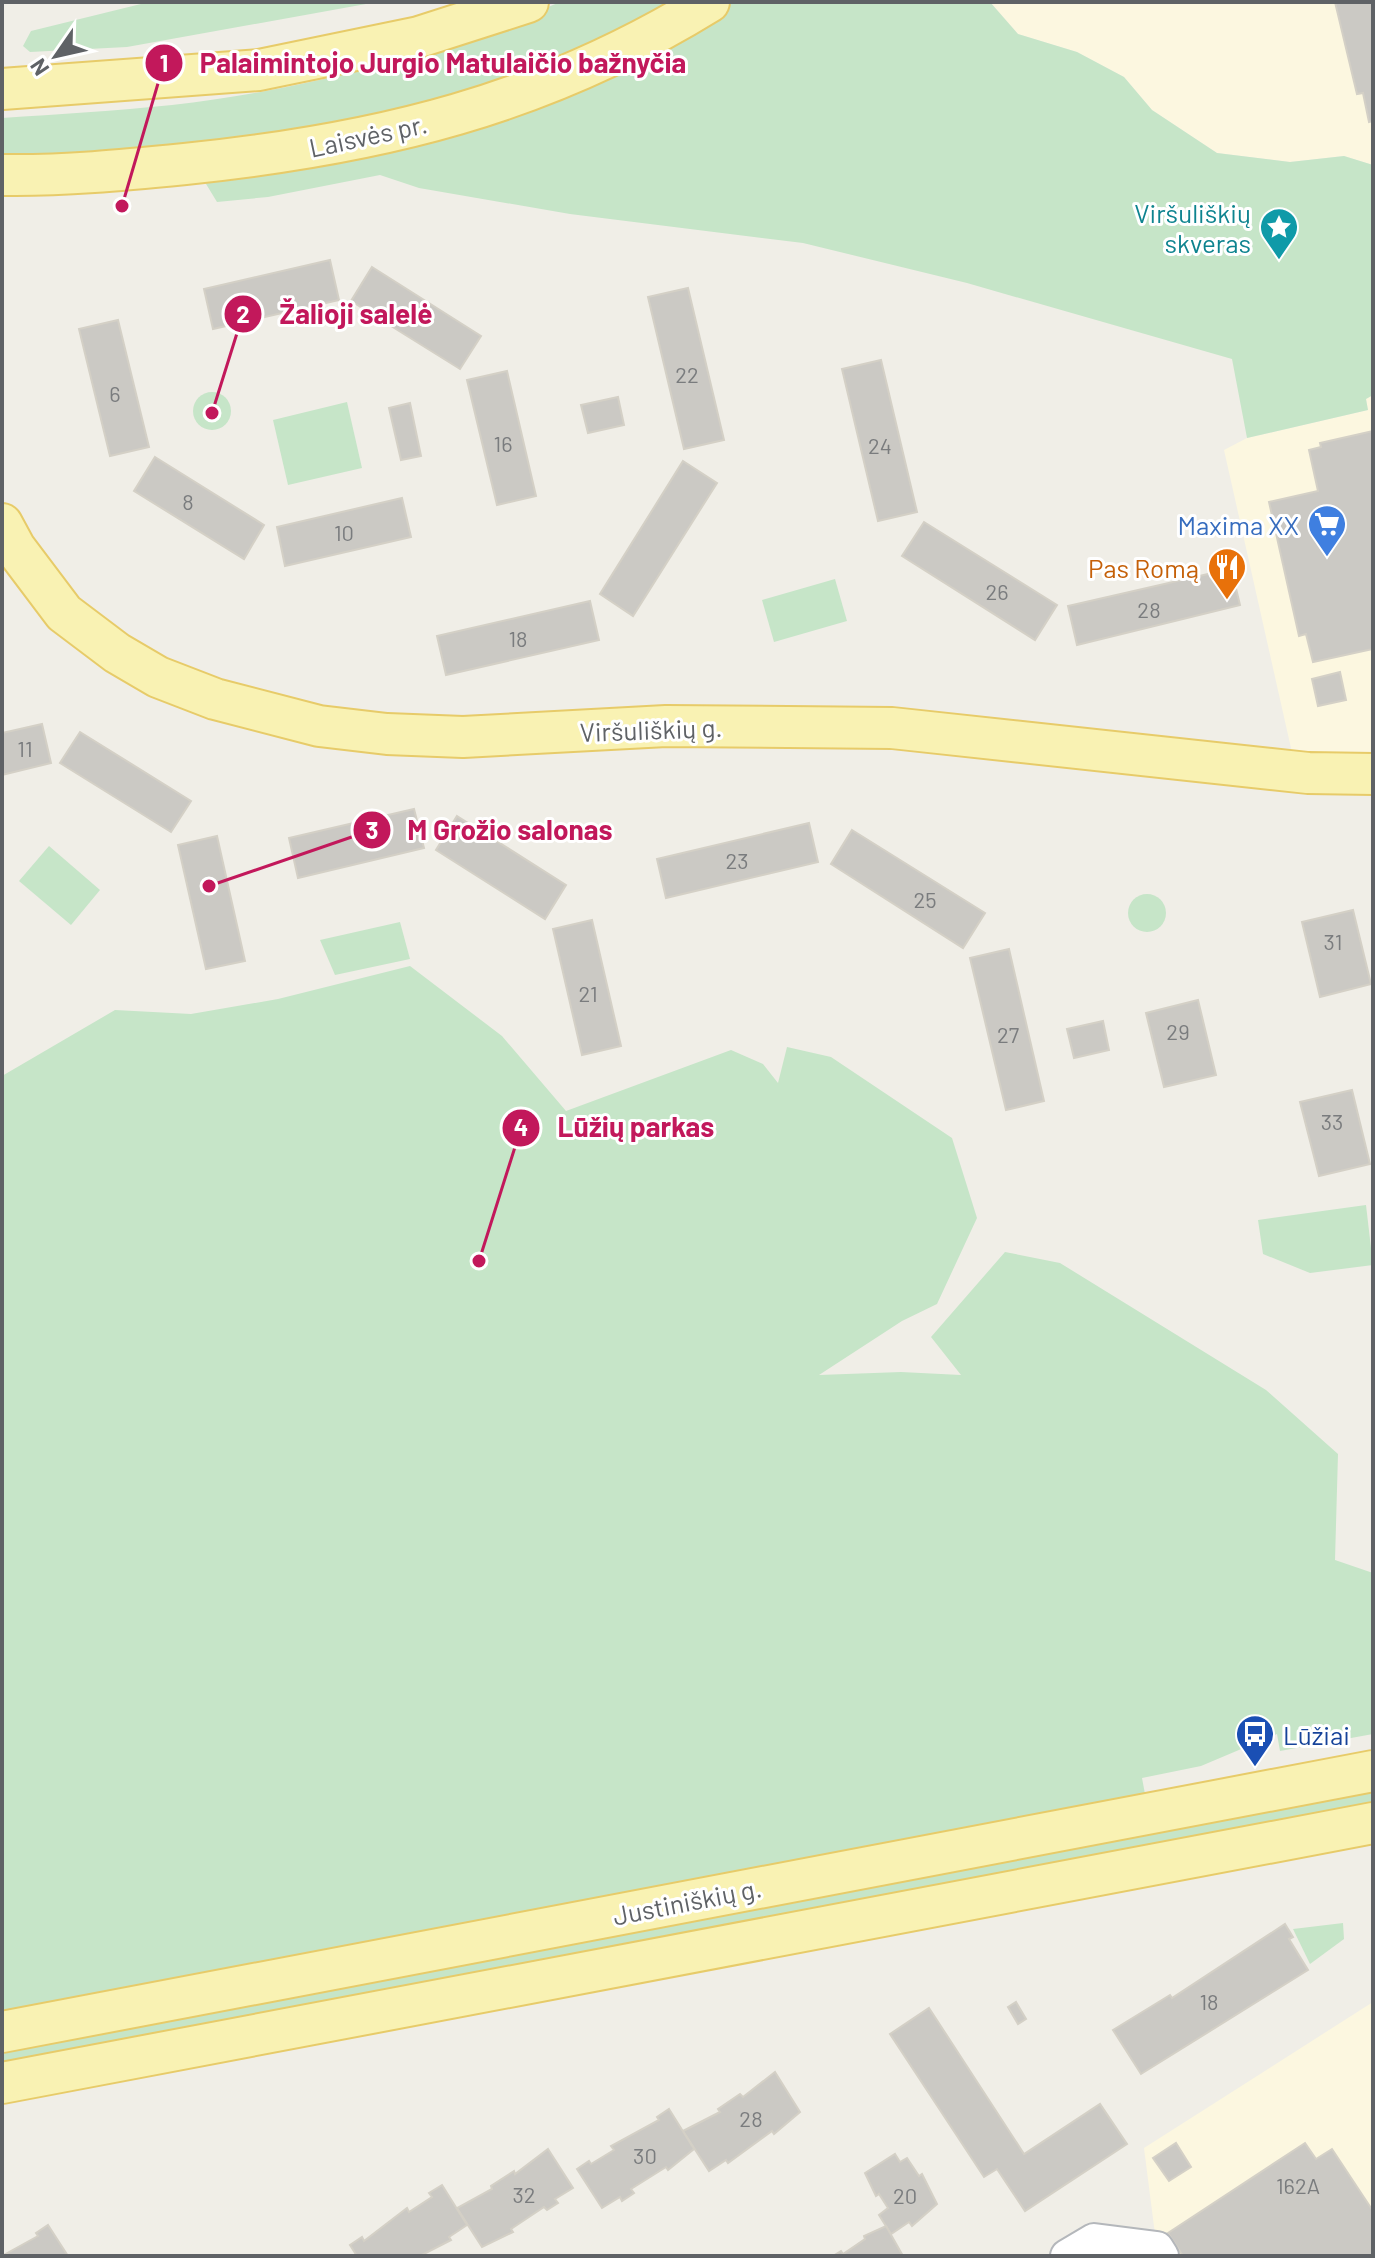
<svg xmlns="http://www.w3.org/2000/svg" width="1375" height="2258" viewBox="0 0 1375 2258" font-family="Barlow,sans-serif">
	<rect width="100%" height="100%" fill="#f0eee7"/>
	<g fill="#fcf7e0">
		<polygon points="990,2 1373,2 1373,165 1344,156 1290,162 1217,153 1152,110 1124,77 1077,52 1018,34"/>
		<polygon points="1373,395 1373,755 1293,757 1224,450 1247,438 1368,410 1366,399"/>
		<polygon points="1373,2002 1373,2256 1170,2256 1155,2234 1144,2148"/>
	</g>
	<g fill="#c6e5c8">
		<polygon points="149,2 377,2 127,47 30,52 23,46 31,31"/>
		<path d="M560,2H668C474,129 228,150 2,156V118C59,114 116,111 172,105C304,90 439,55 560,2Z"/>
		<polygon points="734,2 990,2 1018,34 1077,52 1124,77 1152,110 1217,153 1290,162 1344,156 1373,165 1373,395 1366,399 1368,410 1247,438 1232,359 967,283 803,243 570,214 419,188 380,175 268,197 217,202 203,179 659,50"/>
		<circle cx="212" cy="411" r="19"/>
		<polygon points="347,402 362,468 288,485 273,420"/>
		<polygon points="835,579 847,621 774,642 762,600"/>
		<polygon points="49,846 100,890 71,925 19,881"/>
		<circle cx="1147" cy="913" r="19"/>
		<polygon points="400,922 410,959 335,975 320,940"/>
		<polygon points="410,966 502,1036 566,1111 731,1050 763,1064 778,1083 787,1047 831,1057 952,1138 977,1218 937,1304 902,1321 819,1375 901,1372 961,1375 931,1337 1005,1252 1060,1263 1266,1390 1338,1454 1335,1560 1373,1573 1373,1734 1280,1751 1277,1734 1201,1766 1142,1778 1145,1794 1111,1809 2,2019 2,1076 115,1010 191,1014 278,999"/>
		<polygon points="1366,1205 1373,1265 1310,1273 1263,1254 1258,1220"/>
		<polygon points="1373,1785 1373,1810 2,2068 2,2045"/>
		<polygon points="1343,1923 1344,1939 1310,1964 1293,1929"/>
	</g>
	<g fill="#cbc9c4" stroke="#d4d0c6" stroke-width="2">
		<polygon points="1335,2 1373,2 1373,121 1369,122 1363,93 1357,94"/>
		<polygon points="330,260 339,300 213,329 204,289"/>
		<polygon points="372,267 481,336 460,369 351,301"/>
		<polygon points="688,288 724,440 684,449 648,297"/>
		<polygon points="118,320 149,447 110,456 79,329"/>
		<polygon points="881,360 917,512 878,521 842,369"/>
		<polygon points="507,371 536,496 497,505 467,380"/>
		<polygon points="618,397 624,425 588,433 581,405"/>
		<polygon points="410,403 421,456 401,460 389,408"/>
		<polygon points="1373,431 1373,649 1313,662 1306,634 1299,636 1269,502 1318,491 1309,450 1321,447 1320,443"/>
		<polygon points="155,457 264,525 244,559 134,491"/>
		<polygon points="683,461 717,483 633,616 600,594"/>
		<polygon points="402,498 411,537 285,566 277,527"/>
		<polygon points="924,522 1057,605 1035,640 902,556"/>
		<polygon points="1221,571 1221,574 1232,572 1240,605 1077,645 1068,606"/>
		<polygon points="590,601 599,640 446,675 437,636"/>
		<polygon points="1340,672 1346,700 1318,706 1312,679"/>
		<polygon points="42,724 51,763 2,775 2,733"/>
		<polygon points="80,732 191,801 171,832 60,763"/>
		<polygon points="414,809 424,848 298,878 289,838"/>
		<polygon points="457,816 566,885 545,919 436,850"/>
		<polygon points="809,823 818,862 666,898 657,859"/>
		<polygon points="852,830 985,913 963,948 831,864"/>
		<polygon points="217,836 245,961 206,969 178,845"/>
		<polygon points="1353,910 1371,984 1320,997 1302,922"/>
		<polygon points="592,920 621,1046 582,1055 553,929"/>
		<polygon points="1009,949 1044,1101 1006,1110 970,958"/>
		<polygon points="1198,1000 1216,1075 1164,1087 1146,1013"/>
		<polygon points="1103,1021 1109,1050 1074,1058 1067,1029"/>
		<polygon points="1352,1090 1370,1164 1319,1176 1300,1102"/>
		<polygon points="1285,1924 1293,1937 1289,1939 1308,1970 1141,2074 1113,2030 1170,1995 1172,1998"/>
		<polygon points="1016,2002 1026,2019 1018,2024 1008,2007"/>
		<polygon points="929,2008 1024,2154 1100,2104 1127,2144 1025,2211 997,2169 984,2177 890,2034"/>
		<polygon points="775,2072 800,2112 774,2134 772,2131 728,2163 726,2160 709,2171 683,2131 720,2112 718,2109 740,2094 743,2097"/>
		<polygon points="669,2109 694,2149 668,2170 666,2167 631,2189 634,2193 622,2201 620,2197 602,2208 577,2169 589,2161 591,2164 614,2150 611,2146 659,2120 657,2117"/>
		<polygon points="1176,2143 1191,2167 1169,2181 1153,2158"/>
		<polygon points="1305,2143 1316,2159 1332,2149 1373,2211 1373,2256 1183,2256 1168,2233"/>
		<polygon points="548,2149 573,2188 555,2199 558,2203 547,2210 544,2207 511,2229 513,2232 482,2247 457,2208 492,2189 491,2186 514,2171 515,2174"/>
		<polygon points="895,2154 900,2162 907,2158 919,2176 922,2174 937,2204 912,2226 909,2222 891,2234 879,2215 888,2208 879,2194 876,2196 865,2173"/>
		<polygon points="442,2185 467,2225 449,2237 451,2240 420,2256 357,2256 350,2245 362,2237 364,2241 407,2208 409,2212 432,2197 429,2193"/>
		<polygon points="48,2225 68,2256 2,2256 38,2236 36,2233"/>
		<polygon points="886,2226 903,2256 833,2256 841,2251 843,2254 865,2239 864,2236"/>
	</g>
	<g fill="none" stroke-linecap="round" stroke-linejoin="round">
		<g stroke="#b4b7bb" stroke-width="36">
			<polyline id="minor" points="1067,2256 1094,2240 1157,2248 1162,2256"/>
		</g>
		<g stroke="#e7cb69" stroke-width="44">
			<g id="major">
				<polyline points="2,89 259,70 419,37 528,2"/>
				<path d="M2,175C63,176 124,170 185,164C379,144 542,105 709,2"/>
				<polyline points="2,524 15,548 64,613 117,653 158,677 215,699 319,726 387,734 463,737 666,726 892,728 1308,773 1373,774"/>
				<polyline points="2,2032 1373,1771"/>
				<polyline points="2,2083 1373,1823"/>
			</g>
		</g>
		<use href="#minor" stroke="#fff" stroke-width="32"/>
		<use href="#major" stroke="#f9f2b3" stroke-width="40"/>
	</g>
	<defs>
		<g id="sight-pin" transform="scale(2)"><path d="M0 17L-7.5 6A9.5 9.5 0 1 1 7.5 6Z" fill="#0f9aa8" stroke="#fff"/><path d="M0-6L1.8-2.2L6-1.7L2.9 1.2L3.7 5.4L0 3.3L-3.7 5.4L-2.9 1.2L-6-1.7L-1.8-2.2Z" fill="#fff"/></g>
		<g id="supermarket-pin" transform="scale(2)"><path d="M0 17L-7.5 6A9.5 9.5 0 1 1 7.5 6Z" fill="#3f7fe0" stroke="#fff"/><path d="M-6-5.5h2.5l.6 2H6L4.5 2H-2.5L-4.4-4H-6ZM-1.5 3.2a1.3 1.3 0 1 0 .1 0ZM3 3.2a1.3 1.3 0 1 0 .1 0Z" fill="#fff"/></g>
		<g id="restaurant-pin" transform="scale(2)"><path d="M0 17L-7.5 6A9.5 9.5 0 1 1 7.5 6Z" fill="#e8710a" stroke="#fff"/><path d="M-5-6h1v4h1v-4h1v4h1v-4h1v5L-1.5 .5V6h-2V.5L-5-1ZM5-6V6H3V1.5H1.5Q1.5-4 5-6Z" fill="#fff"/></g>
		<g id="bus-pin" transform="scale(2)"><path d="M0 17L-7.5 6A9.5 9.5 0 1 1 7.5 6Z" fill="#1a4fb4" stroke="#fff"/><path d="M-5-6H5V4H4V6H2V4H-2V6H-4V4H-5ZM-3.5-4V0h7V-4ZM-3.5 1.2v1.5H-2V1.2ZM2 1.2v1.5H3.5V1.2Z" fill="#fff"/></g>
	</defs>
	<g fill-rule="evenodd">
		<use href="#sight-pin" x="1279" y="227"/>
		<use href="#supermarket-pin" x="1327" y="524"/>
		<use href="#restaurant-pin" x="1227" y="567"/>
		<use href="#bus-pin" x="1255" y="1734"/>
	</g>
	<g text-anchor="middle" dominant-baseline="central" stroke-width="6" stroke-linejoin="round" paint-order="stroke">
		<g font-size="22" fill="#7a7c7e">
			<text x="687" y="374">22</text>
			<text x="115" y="393">6</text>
			<text x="503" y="443">16</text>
			<text x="880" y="445">24</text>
			<text x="188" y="501">8</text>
			<text x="344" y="532">10</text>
			<text x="997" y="591">26</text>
			<text x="1149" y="609">28</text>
			<text x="518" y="638">18</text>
			<text x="25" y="748">11</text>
			<text x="737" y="860">23</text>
			<text x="925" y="899">25</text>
			<text x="1333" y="941">31</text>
			<text x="588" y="993">21</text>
			<text x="1178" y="1031">29</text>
			<text x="1008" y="1034">27</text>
			<text x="1332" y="1121">33</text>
			<text x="1209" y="2001">18</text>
			<text x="751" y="2118">28</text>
			<text x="645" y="2155">30</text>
			<text x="1298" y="2185">162A</text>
			<text x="524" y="2194">32</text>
			<text x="905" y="2195">20</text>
		</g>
		<g font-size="26" fill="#5f6266" stroke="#fff">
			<text transform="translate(368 135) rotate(-12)">Laisvės pr.</text>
			<text transform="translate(651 729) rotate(-2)">Viršuliškių g.</text>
			<text transform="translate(687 1901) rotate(-11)">Justiniškių g.</text>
		</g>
		<g font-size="26" fill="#0d838f" stroke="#fff" text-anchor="end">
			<text x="1251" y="212">Viršuliškių<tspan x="1251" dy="30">skveras</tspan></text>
		</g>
		<g font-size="26" fill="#366cbe" stroke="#fff" text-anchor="end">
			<text x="1299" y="524">Maxima XX</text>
		</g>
		<g font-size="26" fill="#c56008" stroke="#fff" text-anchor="end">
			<text x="1199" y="567">Pas Romą</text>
		</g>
		<g font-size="26" fill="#164399" stroke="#fff" text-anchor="start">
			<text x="1283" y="1734">Lūžiai</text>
		</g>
	</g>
	<path fill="none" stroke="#c2185b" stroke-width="3" d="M122 206L164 63M212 413L243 314M209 886L372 830M479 1261L521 1128"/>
	<g fill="#c2185b" stroke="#fff" stroke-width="3">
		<circle cx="122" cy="206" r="8"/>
		<circle cx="212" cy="413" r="8"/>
		<circle cx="209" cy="886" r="8"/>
		<circle cx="479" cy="1261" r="8"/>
		<circle cx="164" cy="63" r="20"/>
		<circle cx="243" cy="314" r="20"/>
		<circle cx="372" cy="830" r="20"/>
		<circle cx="521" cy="1128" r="20"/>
	</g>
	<g font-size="24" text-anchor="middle" font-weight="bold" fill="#fff">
		<text x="164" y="72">1</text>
		<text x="243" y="323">2</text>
		<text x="372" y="839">3</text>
		<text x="521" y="1136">4</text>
	</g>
	<g font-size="28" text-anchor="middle" font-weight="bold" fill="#c2185b" stroke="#fff" stroke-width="6" stroke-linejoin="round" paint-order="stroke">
		<text x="443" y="73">Palaimintojo Jurgio Matulaičio bažnyčia</text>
		<text x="356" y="324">Žalioji salelė</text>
		<text x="510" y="840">M Grožio salonas</text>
		<text x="636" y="1137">Lūžių parkas</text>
	</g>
	<rect width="1375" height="2258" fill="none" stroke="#5f6266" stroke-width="8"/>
	<g transform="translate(56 56) rotate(236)" stroke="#ffffff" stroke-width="6" paint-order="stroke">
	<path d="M0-6L14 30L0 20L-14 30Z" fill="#5f6266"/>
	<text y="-12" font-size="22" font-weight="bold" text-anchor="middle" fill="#5f6266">N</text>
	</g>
</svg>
